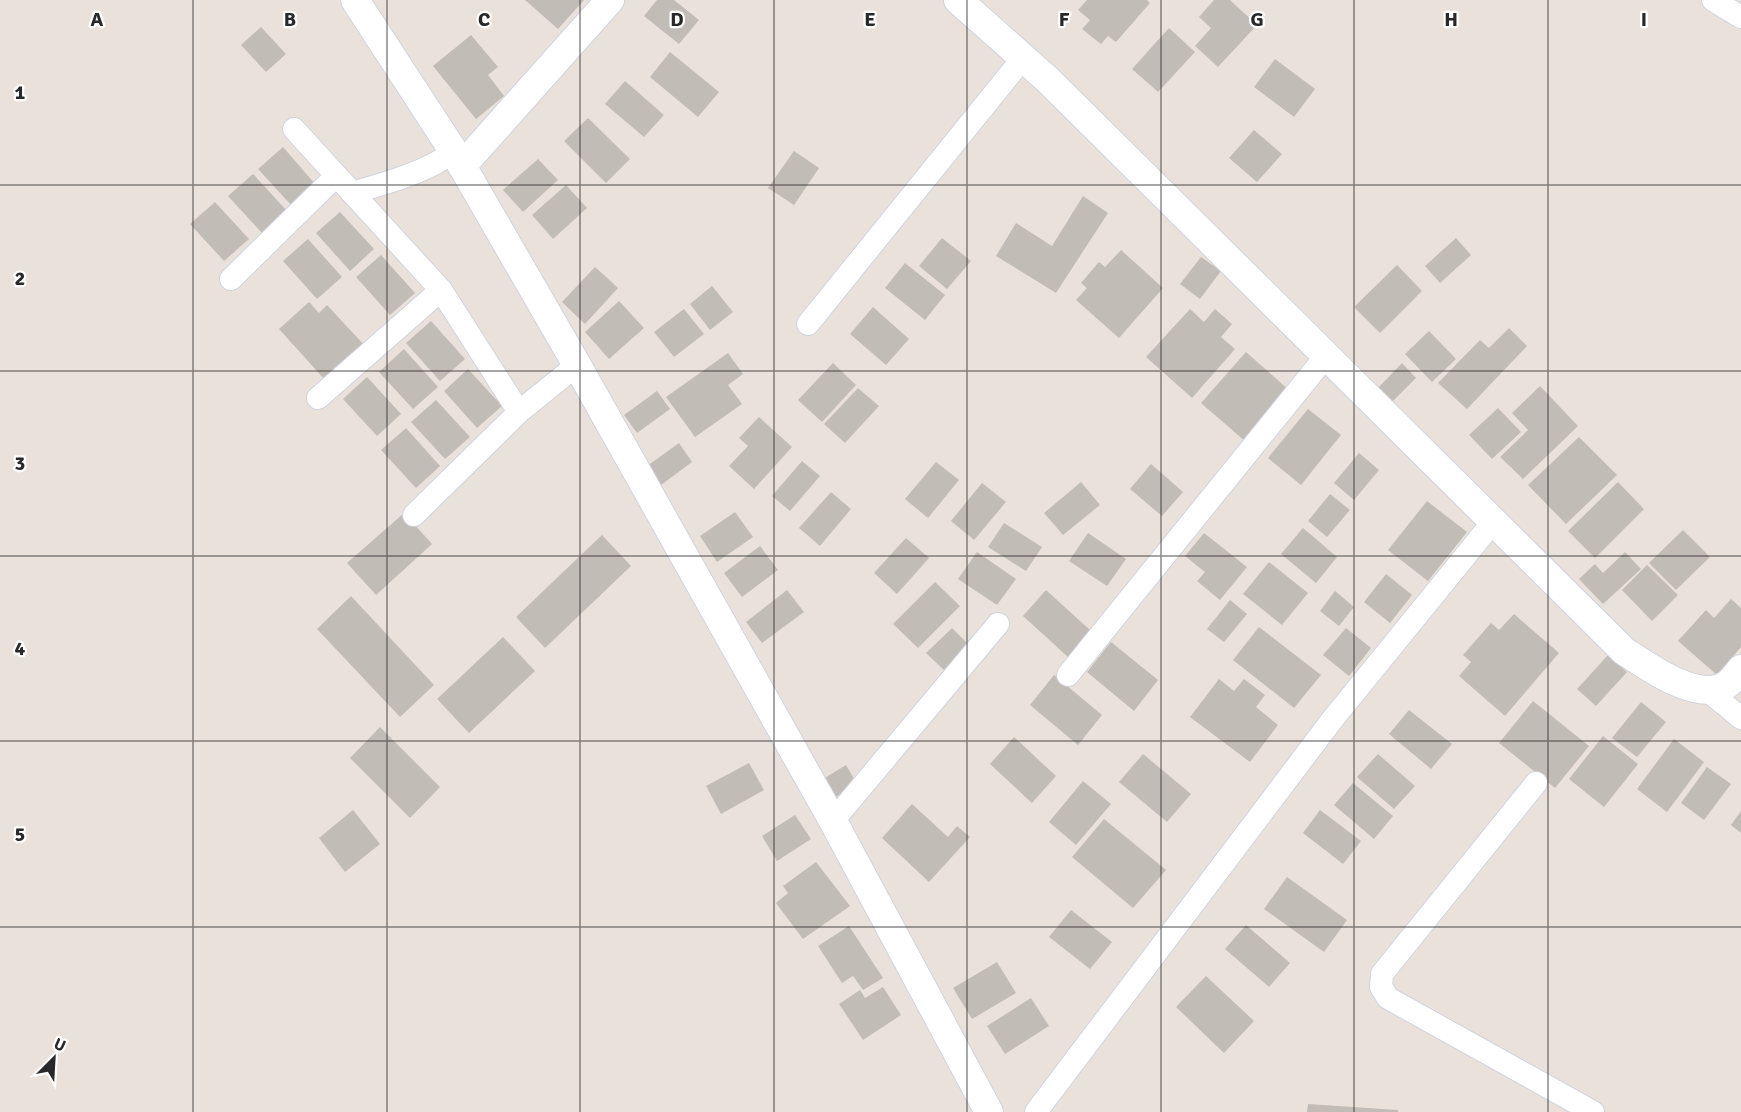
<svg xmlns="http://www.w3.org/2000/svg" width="1741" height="1112" viewBox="0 0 1741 1112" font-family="Signika,sans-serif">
	<rect width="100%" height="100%" fill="#eae2da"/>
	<g fill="#c2bcb6">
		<polygon points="525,0 584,0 558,29"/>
		<polygon points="657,0 674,0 699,20 679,44 644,16"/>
		<polygon points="1087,0 1147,0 1150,3 1116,42 1108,36 1101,44 1082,29 1090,20 1078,10"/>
		<polygon points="1214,0 1230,0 1257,25 1218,67 1195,46 1211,28 1199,17"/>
		<polygon points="261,27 286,54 266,72 241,45"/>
		<polygon points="1169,28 1195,52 1158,92 1132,69"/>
		<polygon points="471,35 498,67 488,75 504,96 476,119 433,66"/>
		<polygon points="670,52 719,92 698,117 650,77"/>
		<polygon points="1275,59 1315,89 1294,117 1254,87"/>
		<polygon points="625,81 664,115 644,137 605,104"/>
		<polygon points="588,118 630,159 606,183 564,141"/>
		<polygon points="1254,130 1282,154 1257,182 1229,158"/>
		<polygon points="283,147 316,185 292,206 258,169"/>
		<polygon points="794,151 819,168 794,205 768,188"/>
		<polygon points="538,159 558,180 523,212 503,190"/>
		<polygon points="253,174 287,211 262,233 228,196"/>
		<polygon points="566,185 587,208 553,239 532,215"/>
		<polygon points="1083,196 1108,213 1056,293 996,256 1016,223 1052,246"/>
		<polygon points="215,202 249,239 224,261 190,224"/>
		<polygon points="340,212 374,249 350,271 316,233"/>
		<polygon points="942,238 971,261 947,289 919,266"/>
		<polygon points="1456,238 1471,255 1440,283 1425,266"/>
		<polygon points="308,239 342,277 317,299 283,261"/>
		<polygon points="1121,250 1163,288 1119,338 1076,300 1087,288 1081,283 1099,262 1105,267"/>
		<polygon points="381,255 415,293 390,315 356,277"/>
		<polygon points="1201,257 1221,271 1200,299 1180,284"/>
		<polygon points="905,263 945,295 925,320 885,288"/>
		<polygon points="1397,265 1422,291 1380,333 1354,307"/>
		<polygon points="595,267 618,288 585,324 562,302"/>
		<polygon points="712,286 733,312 710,330 690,304"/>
		<polygon points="619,301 644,328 609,359 585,332"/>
		<polygon points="309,302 319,313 327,305 365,346 326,381 279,329"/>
		<polygon points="873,307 909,339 886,365 850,334"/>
		<polygon points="684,309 704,334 674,357 654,332"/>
		<polygon points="1190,309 1204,322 1215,309 1232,324 1221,337 1235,349 1192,398 1146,357"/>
		<polygon points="431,321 465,359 440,381 406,343"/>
		<polygon points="1509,328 1527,346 1467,409 1438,383 1480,340 1489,348"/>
		<polygon points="1429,331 1456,359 1432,382 1405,354"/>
		<polygon points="404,349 438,387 413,409 379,372"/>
		<polygon points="1246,352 1290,391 1246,442 1201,403"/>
		<polygon points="728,353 743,374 728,385 742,404 695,437 666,397"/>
		<polygon points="833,363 856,385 822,422 798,400"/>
		<polygon points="1402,363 1416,378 1390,404 1376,390"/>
		<polygon points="468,369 502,406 477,428 444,391"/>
		<polygon points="367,377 401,414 377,436 343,399"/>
		<polygon points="1540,386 1578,426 1523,479 1500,457 1528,430 1512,413"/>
		<polygon points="858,388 879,406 845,443 824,424"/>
		<polygon points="657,391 670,409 637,433 624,415"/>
		<polygon points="436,400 470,437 445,459 411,422"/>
		<polygon points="1498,408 1521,432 1492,459 1469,435"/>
		<polygon points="1308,409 1341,435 1301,485 1268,458"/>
		<polygon points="759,417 792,447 754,489 729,466 748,446 739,438"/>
		<polygon points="406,428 440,466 416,488 381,450"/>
		<polygon points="1579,437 1617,475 1566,524 1528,485"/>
		<polygon points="679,443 692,462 661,485 647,466"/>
		<polygon points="1359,453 1379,470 1354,500 1334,483"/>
		<polygon points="802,461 820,476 790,511 772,496"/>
		<polygon points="936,462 959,480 928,518 905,499"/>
		<polygon points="1151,464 1183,492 1162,516 1130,489"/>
		<polygon points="1081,482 1100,505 1063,535 1044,513"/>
		<polygon points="1618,482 1644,509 1595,558 1568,531"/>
		<polygon points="982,483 1006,502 974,540 951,521"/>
		<polygon points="831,492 851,509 820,546 799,528"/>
		<polygon points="1330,494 1350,510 1327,537 1308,521"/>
		<polygon points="1427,501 1467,532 1428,581 1388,550"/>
		<polygon points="735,512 753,537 717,562 700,536"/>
		<polygon points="404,513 432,544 376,595 347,563"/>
		<polygon points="1004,523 1042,547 1026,571 988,547"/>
		<polygon points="1303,528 1337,557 1316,583 1281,554"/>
		<polygon points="1683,530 1710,557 1676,590 1649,563"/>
		<polygon points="1088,533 1126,559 1107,586 1069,561"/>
		<polygon points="1204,533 1247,567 1220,600 1197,581 1205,572 1185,556"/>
		<polygon points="602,535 631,566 545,648 516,617"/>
		<polygon points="906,538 929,558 897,594 874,573"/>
		<polygon points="760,546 778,570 742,597 724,573"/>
		<polygon points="977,552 1016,579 997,605 958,579"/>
		<polygon points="1625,552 1641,569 1603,604 1579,579 1595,564 1603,573"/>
		<polygon points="1269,562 1308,593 1282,625 1243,594"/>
		<polygon points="1647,565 1678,595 1652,621 1622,590"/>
		<polygon points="1386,574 1412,595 1390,623 1364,602"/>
		<polygon points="935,582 960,606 918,648 893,624"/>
		<polygon points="787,590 804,612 762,643 746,622"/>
		<polygon points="1046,590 1091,631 1068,657 1023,616"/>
		<polygon points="1335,591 1354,607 1339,626 1320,611"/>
		<polygon points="351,596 434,685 400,717 317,629"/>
		<polygon points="1731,599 1741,608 1741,647 1717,675 1678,641 1706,610 1714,618"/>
		<polygon points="1230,600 1247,614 1224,642 1207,629"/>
		<polygon points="1514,614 1559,653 1505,716 1459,676 1471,662 1463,655 1491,623 1499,630"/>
		<polygon points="1259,627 1321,675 1294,708 1233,660"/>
		<polygon points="952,628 973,649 948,674 926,653"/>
		<polygon points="1346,628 1371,648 1349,676 1323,655"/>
		<polygon points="503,637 535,671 469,733 437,699"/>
		<polygon points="1111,642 1158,680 1134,711 1087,672"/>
		<polygon points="1608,655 1627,672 1596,706 1577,689"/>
		<polygon points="1054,675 1102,715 1078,745 1030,705"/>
		<polygon points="1219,679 1234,691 1244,679 1265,695 1256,707 1278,725 1250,762 1190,717"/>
		<polygon points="1533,701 1589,746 1555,788 1499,743"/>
		<polygon points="1641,702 1666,722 1637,757 1612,738"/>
		<polygon points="1409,710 1452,744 1431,769 1389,734"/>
		<polygon points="380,727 440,787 410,818 350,758"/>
		<polygon points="1603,736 1638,764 1604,807 1569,779"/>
		<polygon points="1014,737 1056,776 1032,803 990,764"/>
		<polygon points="1674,739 1704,762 1667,812 1637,789"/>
		<polygon points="1143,754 1191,794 1167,822 1119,782"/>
		<polygon points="1378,754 1415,786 1394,809 1357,777"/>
		<polygon points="749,763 764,790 721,814 706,786"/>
		<polygon points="846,765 857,784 834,798 823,779"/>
		<polygon points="1707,767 1731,784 1704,820 1681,803"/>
		<polygon points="1083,781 1111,804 1076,845 1049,822"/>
		<polygon points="1353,783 1393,816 1374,839 1334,805"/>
		<polygon points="912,804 948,837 957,826 970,837 929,882 882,838"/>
		<polygon points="353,810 380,844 345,872 319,838"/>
		<polygon points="1320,810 1361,841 1343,864 1303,833"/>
		<polygon points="1741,811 1741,833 1731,825"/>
		<polygon points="795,815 811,839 777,861 762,836"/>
		<polygon points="1104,819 1166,870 1133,908 1072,857"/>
		<polygon points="816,862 850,906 803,939 776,903 788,893 783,886"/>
		<polygon points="1287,877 1347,920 1324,952 1264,909"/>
		<polygon points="1071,910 1112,942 1090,969 1049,937"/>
		<polygon points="1246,925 1290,963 1269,987 1225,949"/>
		<polygon points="849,926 883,978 863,990 853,976 842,983 818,946"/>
		<polygon points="997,962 1016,993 972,1019 953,988"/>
		<polygon points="1206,976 1254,1021 1224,1053 1176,1007"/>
		<polygon points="883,987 901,1015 863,1040 839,1004 860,990 865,998"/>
		<polygon points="1031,998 1049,1026 1005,1054 987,1026"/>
		<polygon points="1308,1104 1398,1110 1398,1112 1307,1112"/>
	</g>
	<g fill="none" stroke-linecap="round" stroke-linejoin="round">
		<g stroke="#cfd3e1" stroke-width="24">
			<g id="minor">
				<polyline points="1713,0 1741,17"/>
				<polyline points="294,129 441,290 519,412"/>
				<path d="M352,193C387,183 424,173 454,152"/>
				<polyline points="231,279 336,176"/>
				<polyline points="808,324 1023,58"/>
				<polyline points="318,398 441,290"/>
				<polyline points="414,515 519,412 577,365"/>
				<polyline points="1068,675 1326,356"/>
				<polyline points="1707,690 1741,718"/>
				<polyline points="1536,783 1382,974 1381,987 1388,998 1593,1112"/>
				<polyline points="833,821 998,624"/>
				<polyline points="1036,1112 1332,720 1493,522"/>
			</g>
		</g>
		<g stroke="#cfd3e1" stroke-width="30">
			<g id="tertiary">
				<polyline points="355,0 454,152 577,365 833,821 989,1112"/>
				<path d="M958,0L1048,80L1624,651C1647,666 1691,698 1720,688C1730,685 1735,676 1741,669"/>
				<polyline points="462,166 610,0"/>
			</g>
		</g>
		<use href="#minor" stroke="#fff" stroke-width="22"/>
		<use href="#tertiary" stroke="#fff" stroke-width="28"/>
	</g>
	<path fill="none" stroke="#282828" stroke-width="1.5" stroke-opacity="0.55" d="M193,0V1112M387,0V1112M580,0V1112M774,0V1112M967,0V1112M1161,0V1112M1354,0V1112M1548,0V1112M0,185H1741M0,371H1741M0,556H1741M0,741H1741M0,927H1741"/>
	<g font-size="20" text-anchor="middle" font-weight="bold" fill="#282828" stroke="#fff" stroke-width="4.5" stroke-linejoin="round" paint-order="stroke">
		<text x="97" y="26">A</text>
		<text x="290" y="26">B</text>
		<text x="484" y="26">C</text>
		<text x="677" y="26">D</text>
		<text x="870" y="26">E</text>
		<text x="1064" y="26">F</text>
		<text x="1257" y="26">G</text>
		<text x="1451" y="26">H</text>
		<text x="1644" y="26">I</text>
		<text x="20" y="99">1</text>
		<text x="20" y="285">2</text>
		<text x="20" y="470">3</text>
		<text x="20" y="655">4</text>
		<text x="20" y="841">5</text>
	</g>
	<g transform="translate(54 1058) rotate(24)" stroke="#ffffff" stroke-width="4.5" paint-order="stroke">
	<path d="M0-4.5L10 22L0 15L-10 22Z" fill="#282828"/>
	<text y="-9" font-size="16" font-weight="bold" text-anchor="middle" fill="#282828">U</text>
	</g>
</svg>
